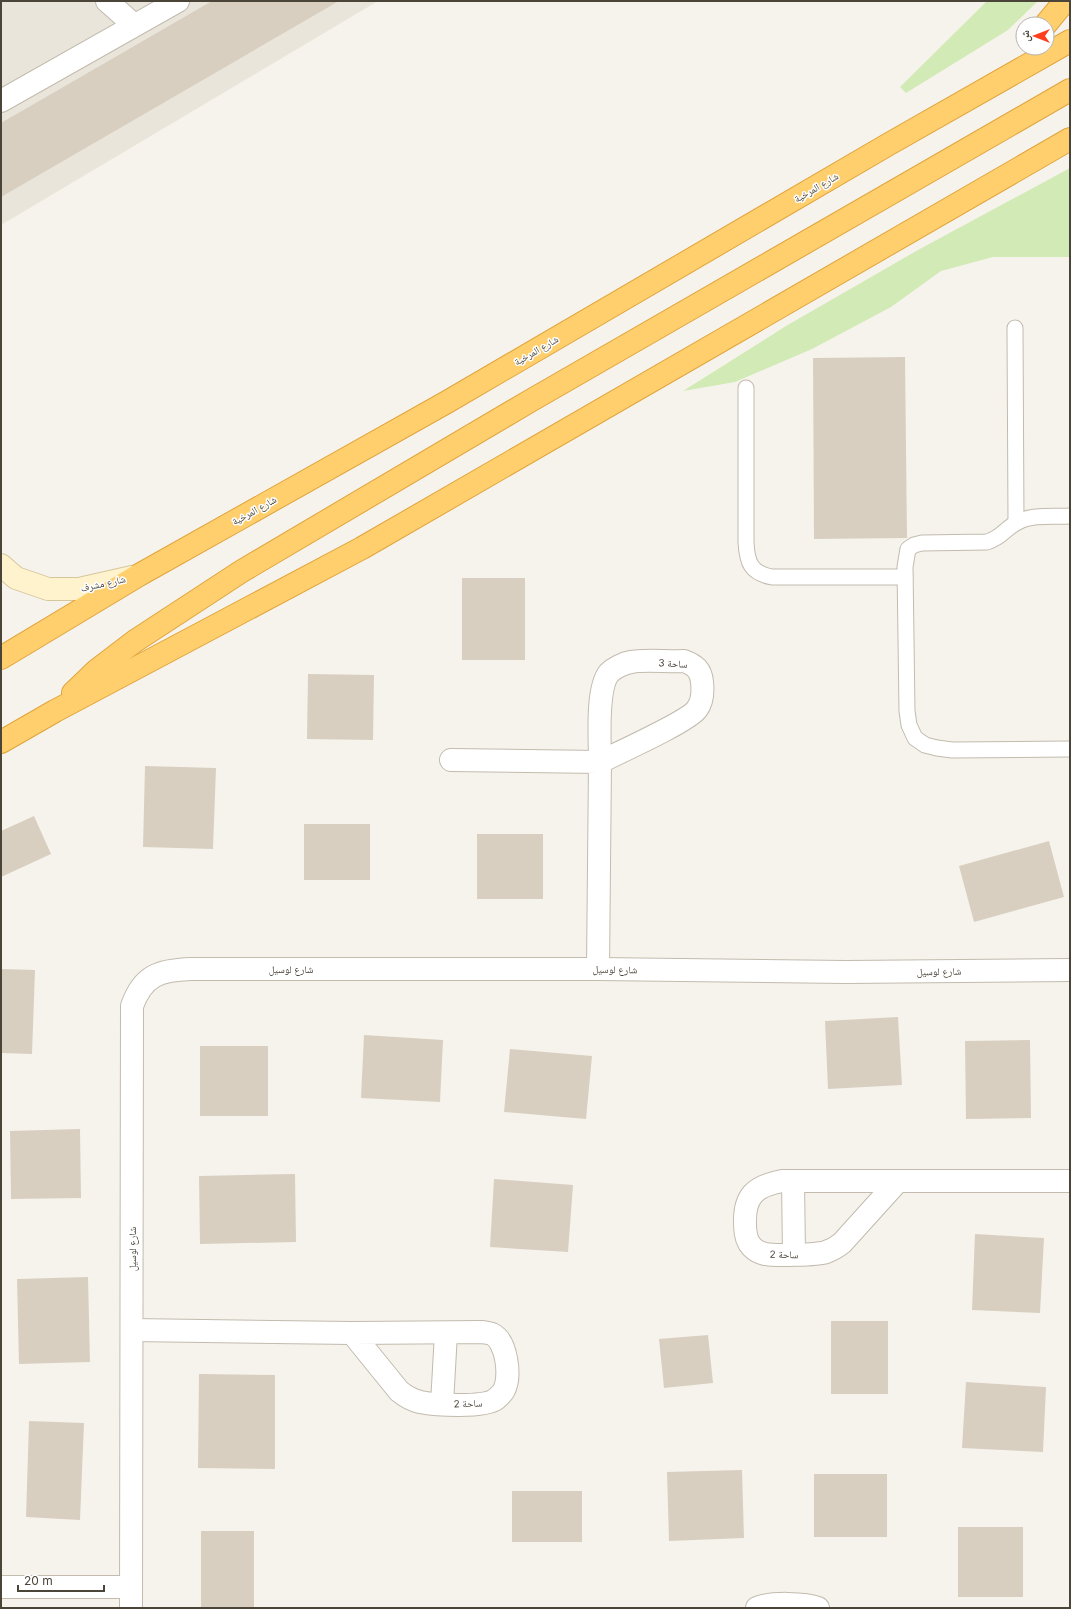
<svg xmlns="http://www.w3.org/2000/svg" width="1071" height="1609" viewBox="0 0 1071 1609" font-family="Inter,'Noto Naskh Arabic',sans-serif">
	<rect width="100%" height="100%" fill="#f6f3ec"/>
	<polygon fill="#eae5da" points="1,1 378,1 1,225"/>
	<g fill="#d2eab5">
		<polygon points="987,1 1038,1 1008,30 906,93 900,87"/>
		<polygon points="1070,168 1070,257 993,257 941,271 891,307 812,349 735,382 683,391 786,326 918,250"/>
	</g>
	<g fill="#d8cfc1">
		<polygon points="212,1 339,1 1,197 1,123"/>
		<polygon points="905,357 907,538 814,539 813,358"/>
		<rect x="462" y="578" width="63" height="82"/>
		<polygon points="308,674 374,675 373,740 307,739"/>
		<polygon points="145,766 216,768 213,849 143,847"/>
		<polygon points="34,816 51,854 1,877 1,831"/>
		<rect x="304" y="824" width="66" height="56"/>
		<rect x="477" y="834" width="66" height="65"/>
		<polygon points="1049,841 1064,897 974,922 959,866"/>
		<polygon points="1,969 35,970 32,1054 1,1053"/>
		<polygon points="898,1017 902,1085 828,1089 825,1021"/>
		<polygon points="364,1035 443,1040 440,1102 361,1098"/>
		<polygon points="1030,1040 1031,1118 966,1119 965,1041"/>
		<rect x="200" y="1046" width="68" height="70"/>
		<polygon points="510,1049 592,1056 586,1119 504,1112"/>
		<polygon points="80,1129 81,1198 11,1199 10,1131"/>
		<polygon points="295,1174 296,1242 200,1244 199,1176"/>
		<polygon points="494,1179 573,1185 568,1252 490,1247"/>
		<polygon points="975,1234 1044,1238 1040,1313 972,1310"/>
		<polygon points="88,1277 90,1362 19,1364 17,1279"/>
		<rect x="831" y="1321" width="57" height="73"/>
		<polygon points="708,1335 713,1383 664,1388 659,1339"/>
		<polygon points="199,1374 275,1375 275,1469 198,1468"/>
		<polygon points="966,1382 1046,1387 1043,1452 962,1448"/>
		<polygon points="29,1421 84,1423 80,1520 26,1517"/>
		<polygon points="742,1470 744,1538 669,1541 667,1472"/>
		<rect x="814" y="1474" width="73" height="63"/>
		<rect x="512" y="1491" width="70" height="51"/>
		<rect x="958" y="1527" width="65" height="70"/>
		<rect x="201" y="1531" width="53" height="77"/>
	</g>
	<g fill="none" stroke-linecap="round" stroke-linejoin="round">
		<g stroke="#c2bbae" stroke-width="17">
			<g id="lane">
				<polyline points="1015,328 1016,522"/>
				<path d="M746,388V542C747,563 751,573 772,577H905"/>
				<path d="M1070,516C1053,517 1033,514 1018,522C1005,528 1003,537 987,542L922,543L914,545L908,549L905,567L907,711L909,725L915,738L925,745L937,748L952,750L1070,749"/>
			</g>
		</g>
		<g stroke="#c2bbae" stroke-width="24">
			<g id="street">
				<polyline points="107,1 134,25"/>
				<polyline points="1,101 178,1"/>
				<path d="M684,661C695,665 701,670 702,682C703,691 703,701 697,709C689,721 618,753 600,762C600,741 596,689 609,673C614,668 624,663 631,662C644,659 669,662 684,661Z"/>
				<polyline points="451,760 600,762 598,969"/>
				<path d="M782,1181H898L842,1243C837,1247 832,1250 826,1252C817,1255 774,1256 765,1254C760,1253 755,1250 752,1247C746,1241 745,1231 745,1224C744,1196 755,1186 782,1181Z"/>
				<polyline points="793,1181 794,1254"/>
				<polyline points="898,1181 1070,1181"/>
				<polyline points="132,1330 352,1333"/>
				<path d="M483,1332C486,1333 490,1333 492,1334C507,1341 511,1377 504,1390C503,1393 498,1397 496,1399C484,1408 435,1405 420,1402C412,1400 405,1396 399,1391L352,1333Z"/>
				<polyline points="442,1404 446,1333"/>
				<polyline points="1,1587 131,1587"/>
				<path d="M131,1608L132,1006C143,975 160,970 191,969H598L846,972L1070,970"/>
				<path d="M757,1608C770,1602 805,1603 818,1608"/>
			</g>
		</g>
		<g stroke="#d6c79b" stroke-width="24">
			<polyline id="secondary" points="1,565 16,578 48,589 79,589 132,577"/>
		</g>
		<g stroke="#e0a43c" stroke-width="24">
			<g id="highway">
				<polyline points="1046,24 1065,1"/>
				<polyline points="1,658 139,575 447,402 889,144 1070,41"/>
				<polyline points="73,693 97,670 135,641 242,571 530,401 1070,90"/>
				<polyline points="1,742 55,711 362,548 1070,139"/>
			</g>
		</g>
		<use href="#lane" stroke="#fff" stroke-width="15"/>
		<use href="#street" stroke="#fff" stroke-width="22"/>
		<use href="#secondary" stroke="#fff3cd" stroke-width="22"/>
		<use href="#highway" stroke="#ffcf6e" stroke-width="22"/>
	</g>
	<g text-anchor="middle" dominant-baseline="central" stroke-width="3" stroke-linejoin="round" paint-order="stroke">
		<g font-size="10" fill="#4b4439" stroke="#fff">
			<text transform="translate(816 187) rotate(-30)">شارع المرخية</text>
			<text transform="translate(536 350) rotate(-30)">شارع المرخية</text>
			<text transform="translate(254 510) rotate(-29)">شارع المرخية</text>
			<text transform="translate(103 583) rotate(-12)">شارع مشرف</text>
			<text transform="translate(673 663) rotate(3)">ساحة 3</text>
			<text x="291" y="969">شارع لوسيل</text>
			<text transform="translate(615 969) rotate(1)">شارع لوسيل</text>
			<text transform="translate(939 971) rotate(-1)">شارع لوسيل</text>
			<text transform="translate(132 1249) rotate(-90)">شارع لوسيل</text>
			<text transform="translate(784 1254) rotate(1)">ساحة 2</text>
			<text transform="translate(468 1403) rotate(-2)">ساحة 2</text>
		</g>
	</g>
	<rect width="1071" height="1609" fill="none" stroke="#4b4439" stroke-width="4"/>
	<g transform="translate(1035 36) rotate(270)"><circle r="19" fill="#ffffff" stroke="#b7b4b0"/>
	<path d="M0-3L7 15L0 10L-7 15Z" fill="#fc3f1d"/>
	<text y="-6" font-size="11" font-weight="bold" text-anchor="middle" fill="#4b4439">ش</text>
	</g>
	<path d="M18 1585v6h86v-6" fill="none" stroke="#4b4439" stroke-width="2"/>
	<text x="24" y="1585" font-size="12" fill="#4b4439" stroke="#ffffff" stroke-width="3" paint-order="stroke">20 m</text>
</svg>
